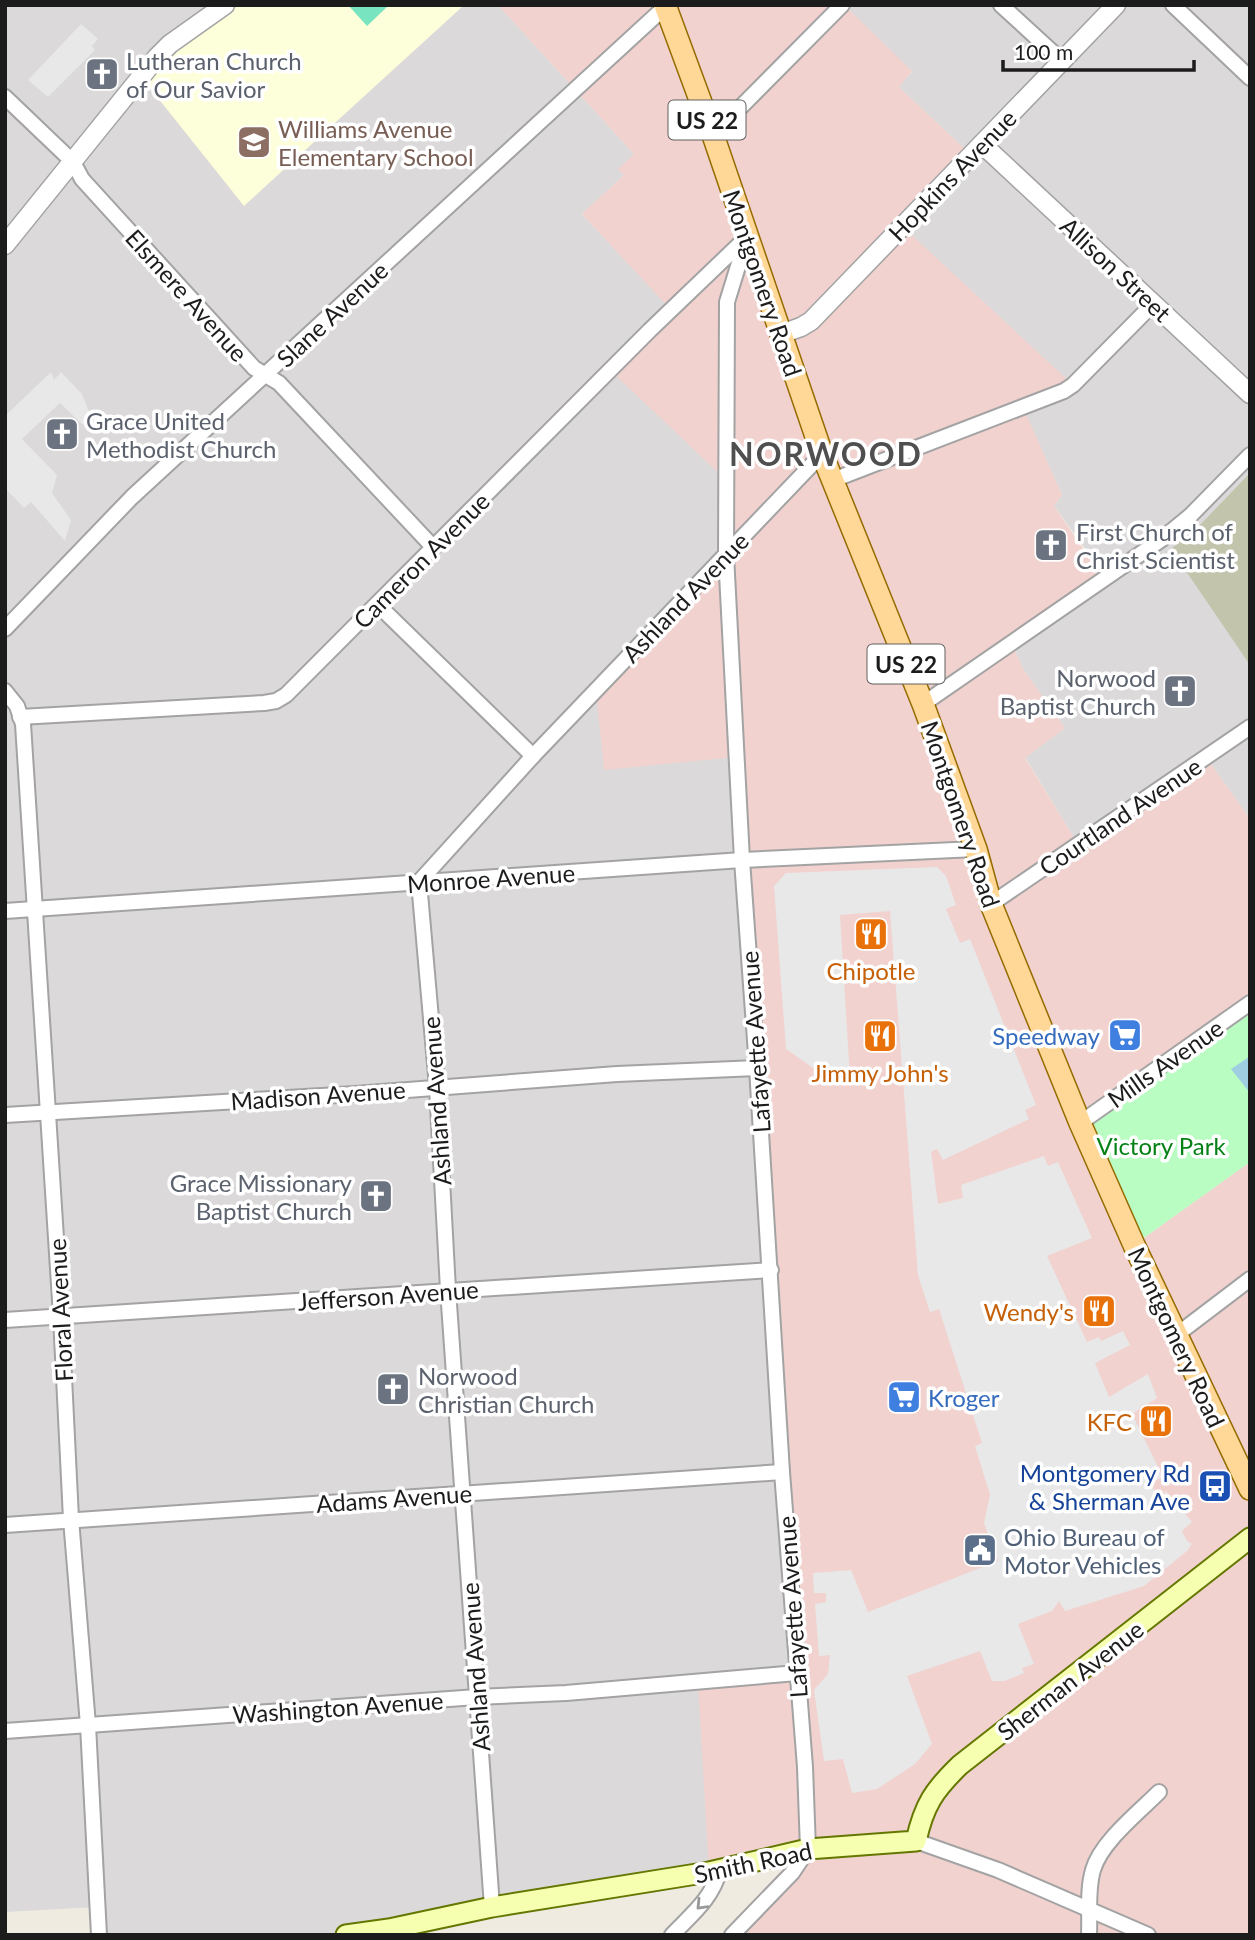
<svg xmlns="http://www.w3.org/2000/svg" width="1255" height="1940" viewBox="0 0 1255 1940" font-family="Lato,sans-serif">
	<rect width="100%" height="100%" fill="#efebe1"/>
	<g fill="#dbd9d9">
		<polygon points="5,5 225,5 244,205 464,5 498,5 634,154 624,175 582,214 671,309 726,480 737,757 797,1673 709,1872 346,1935 99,1935 96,1907 5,1912"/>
		<polygon points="844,5 1250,5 1250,819 1206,757 1078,844 1025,757 1065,728 1023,669 1011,642 1106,577 1054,506 1062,495 1022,407 902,226 971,155 898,86 912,72"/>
	</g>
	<polygon fill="#f1d2cf" points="498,5 844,5 912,71 899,87 971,155 902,226 1073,385 1023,407 1062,495 1054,506 1088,556 1106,577 1011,642 1023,669 1065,728 1025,758 1078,844 1206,757 1250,819 1250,1003 1134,1245 1250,1162 1250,1935 732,1935 807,1849 709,1872 698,1682 796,1673 736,757 604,770 596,690 726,555 726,480 610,370 670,309 582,214 624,175 618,169 634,154"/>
	<polygon fill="#fdffda" points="225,5 464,5 244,206 142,78"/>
	<polygon fill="#c2c4ac" points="1250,473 1250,665 1171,549 1199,526"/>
	<polygon fill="#bafdc3" points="1242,1009 1250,1019 1250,1162 1134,1245 1080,1123"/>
	<polygon fill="#79e4c0" points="348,5 388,5 388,6 367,26"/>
	<g fill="#e8e8e8">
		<polygon points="81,24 98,39 92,46 95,50 48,97 28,80"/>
		<polygon points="51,372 54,380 61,372 82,394 91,417 83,425 60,403 22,439 57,475 52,493 71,520 65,541 31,502 24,508 5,488 5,416"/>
		<polygon points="937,867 946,876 956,905 946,909 960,943 970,939 1036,1105 1025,1110 1029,1119 943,1160 937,1149 931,1152 938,1204 963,1198 961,1185 1044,1156 1048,1166 1058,1162 1092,1238 1047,1256 1087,1342 1099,1337 1101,1341 1123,1331 1130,1345 1095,1363 1109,1397 1148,1374 1157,1398 1132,1414 1163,1477 1150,1483 1159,1500 1166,1491 1192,1522 1182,1531 1187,1541 1192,1544 1187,1551 1144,1586 1065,1611 1059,1601 1052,1611 1018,1624 1034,1664 1022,1668 1024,1673 1005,1681 992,1681 980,1651 907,1676 932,1744 915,1764 877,1789 852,1793 843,1759 824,1761 814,1690 828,1674 830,1655 819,1656 815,1604 826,1602 826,1593 814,1593 813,1573 851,1570 868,1612 998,1561 984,1523 990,1495 975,1446 982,1443 939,1309 930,1312 918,1275 890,911 840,915 850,1078 829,1079 786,1049 774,886 786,873"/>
	</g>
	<polygon fill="#9ecee0" points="1249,1057 1250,1058 1250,1093 1231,1069"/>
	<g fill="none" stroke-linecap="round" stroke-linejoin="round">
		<g stroke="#a3a3a3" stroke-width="18">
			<g id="minor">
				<polyline points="1001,5 1062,61"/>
				<polyline points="1173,5 1250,78"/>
				<polyline points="5,97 73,162 82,179 254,368 279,383 433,547"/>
				<polyline points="713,135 842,5"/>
				<polyline points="833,480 1064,391 1073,385 1154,303"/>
				<polyline points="377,604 533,756"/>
				<polyline points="5,629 132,497 666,6"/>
				<polyline points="5,691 17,706 23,724 61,1316 71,1519 88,1725 99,1935"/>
				<polyline points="923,704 1162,539 1190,516 1250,455"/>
				<polyline points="20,717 264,703 276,701 286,695 650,330 746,238"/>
				<polyline points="991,904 1250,727"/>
				<polyline points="5,911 742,860 976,849"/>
				<polyline points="5,1115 355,1094 617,1074 757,1068"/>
				<polyline points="1080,1123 1250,1003"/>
				<polyline points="5,1320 771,1270"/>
				<polyline points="1175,1336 1250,1279"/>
				<polyline points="5,1525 782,1472"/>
				<polyline points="5,1731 477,1697 566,1693 797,1673"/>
				<polyline points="916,1841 998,1870 1148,1935"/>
				<polyline points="492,1907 448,1290 437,1087 419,882 533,756 822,454"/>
				<path d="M672,1935C693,1913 712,1899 720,1869"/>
				<polyline points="732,1935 792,1873 808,1849 805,1767 782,1472 757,1068 742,860 726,555 727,302 747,237"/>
				<path d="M1089,1935C1090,1914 1087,1890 1093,1870C1101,1842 1139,1812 1159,1792"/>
			</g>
		</g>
		<g stroke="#a3a3a3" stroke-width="21">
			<g id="tertiary">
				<polyline points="982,144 1250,394"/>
				<polyline points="5,245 157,57 170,44 225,5"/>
				<polyline points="781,334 801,327 811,321 1116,5"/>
			</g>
		</g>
		<g stroke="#647700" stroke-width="23">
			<path id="secondary" d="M346,1935L389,1929L492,1907L709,1872L808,1849L916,1841C924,1805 934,1790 960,1765L1250,1538"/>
		</g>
		<g stroke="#956b00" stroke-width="24">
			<polyline id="primary" points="665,5 713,135 822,454 923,704 976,849 991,904 1080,1123 1134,1245 1250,1489"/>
		</g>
		<use href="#minor" stroke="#fff" stroke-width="14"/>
		<use href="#tertiary" stroke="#fff" stroke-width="18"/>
		<use href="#secondary" stroke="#f6feb0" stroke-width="19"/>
		<use href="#primary" stroke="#ffd796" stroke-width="21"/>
	</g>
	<defs><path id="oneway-chevron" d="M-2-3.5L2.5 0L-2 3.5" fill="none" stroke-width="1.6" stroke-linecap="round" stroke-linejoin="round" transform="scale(1.75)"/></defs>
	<use stroke="#999" href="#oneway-chevron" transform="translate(701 1905) rotate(134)"/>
	<defs>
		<g id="church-square" transform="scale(1.75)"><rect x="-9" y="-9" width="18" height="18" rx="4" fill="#6b7280" stroke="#fff"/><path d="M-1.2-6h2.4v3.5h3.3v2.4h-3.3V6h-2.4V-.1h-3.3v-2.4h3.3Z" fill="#fff"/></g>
		<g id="school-square" transform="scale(1.75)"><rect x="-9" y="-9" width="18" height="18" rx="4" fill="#8d6e63" stroke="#fff"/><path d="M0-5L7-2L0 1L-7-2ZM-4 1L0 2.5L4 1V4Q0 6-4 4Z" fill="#fff"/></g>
		<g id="restaurant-square" transform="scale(1.75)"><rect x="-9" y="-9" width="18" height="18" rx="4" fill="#e8710a" stroke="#fff"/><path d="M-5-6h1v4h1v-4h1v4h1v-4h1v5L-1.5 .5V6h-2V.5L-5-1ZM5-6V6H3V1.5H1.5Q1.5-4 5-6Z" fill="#fff"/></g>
		<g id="supermarket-square" transform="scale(1.75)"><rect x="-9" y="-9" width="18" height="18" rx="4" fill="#3f7fe0" stroke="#fff"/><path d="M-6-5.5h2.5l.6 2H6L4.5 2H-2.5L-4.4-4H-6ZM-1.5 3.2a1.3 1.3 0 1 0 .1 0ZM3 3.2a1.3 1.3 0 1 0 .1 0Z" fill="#fff"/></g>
		<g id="bus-square" transform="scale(1.75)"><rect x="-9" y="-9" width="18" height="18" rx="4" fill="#1a4fb4" stroke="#fff"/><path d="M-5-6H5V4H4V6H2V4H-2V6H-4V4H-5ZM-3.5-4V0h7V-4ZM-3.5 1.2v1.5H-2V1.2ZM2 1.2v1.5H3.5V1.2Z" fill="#fff"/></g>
		<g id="civic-square" transform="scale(1.75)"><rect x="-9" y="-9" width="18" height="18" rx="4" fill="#5c6f8a" stroke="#fff"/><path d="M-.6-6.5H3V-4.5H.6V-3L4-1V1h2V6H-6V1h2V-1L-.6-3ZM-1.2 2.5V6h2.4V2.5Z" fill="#fff"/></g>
	</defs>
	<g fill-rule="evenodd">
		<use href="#church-square" x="102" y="74"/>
		<use href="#school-square" x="254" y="142"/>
		<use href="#church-square" x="62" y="434"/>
		<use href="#church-square" x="1051" y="545"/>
		<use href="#church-square" x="1180" y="691"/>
		<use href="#restaurant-square" x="871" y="934"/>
		<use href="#supermarket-square" x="1125" y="1035"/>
		<use href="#restaurant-square" x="880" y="1036"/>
		<use href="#church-square" x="376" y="1196"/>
		<use href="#restaurant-square" x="1099" y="1311"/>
		<use href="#church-square" x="393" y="1389"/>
		<use href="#supermarket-square" x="904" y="1397"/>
		<use href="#restaurant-square" x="1156" y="1421"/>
		<use href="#bus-square" x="1215" y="1486"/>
		<use href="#civic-square" x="980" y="1550"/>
	</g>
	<g text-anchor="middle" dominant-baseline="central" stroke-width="7" stroke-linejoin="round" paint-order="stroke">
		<g fill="#fff" stroke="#606060" stroke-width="2">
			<rect x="668.5" y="100.5" width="77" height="39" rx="5"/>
			<rect x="867.5" y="644.5" width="77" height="39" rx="5"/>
		</g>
		<g font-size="23" font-weight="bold" fill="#1c1c1c">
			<text x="707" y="120">US 22</text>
			<text x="906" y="664">US 22</text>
		</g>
		<g font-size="24" fill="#5b616d" stroke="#fff" text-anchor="start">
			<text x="126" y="60">Lutheran Church<tspan x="126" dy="28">of Our Savior</tspan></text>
			<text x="86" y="420">Grace United<tspan x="86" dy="28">Methodist Church</tspan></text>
			<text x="1076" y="531">First Church of<tspan x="1076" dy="28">Christ Scientist</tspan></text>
			<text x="1156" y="677" text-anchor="end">Norwood<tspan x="1156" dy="28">Baptist Church</tspan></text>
			<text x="352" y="1182" text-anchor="end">Grace Missionary<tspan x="352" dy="28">Baptist Church</tspan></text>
			<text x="418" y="1375">Norwood<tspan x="418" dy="28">Christian Church</tspan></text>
		</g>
		<g font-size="24" fill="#785e54" stroke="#fff" text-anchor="start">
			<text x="278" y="128">Williams Avenue<tspan x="278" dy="28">Elementary School</tspan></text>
		</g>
		<g font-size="24" fill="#1c1c1c" stroke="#fff">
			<text transform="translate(952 175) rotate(-46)">Hopkins Avenue</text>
			<text transform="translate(1116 269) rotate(43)">Allison Street</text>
			<text transform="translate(763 283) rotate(71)">Montgomery Road</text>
			<text transform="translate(187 295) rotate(48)">Elsmere Avenue</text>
			<text transform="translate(332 314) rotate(-43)">Slane Avenue</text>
			<text transform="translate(421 560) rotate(-45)">Cameron Avenue</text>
			<text transform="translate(685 597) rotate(-46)">Ashland Avenue</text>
			<text transform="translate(961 814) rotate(71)">Montgomery Road</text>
			<text transform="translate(1120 816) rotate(-34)">Courtland Avenue</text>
			<text transform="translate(491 878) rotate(-4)">Monroe Avenue</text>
			<text transform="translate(755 1042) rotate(-94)">Lafayette Avenue</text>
			<text transform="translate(1165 1063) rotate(-35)">Mills Avenue</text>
			<text transform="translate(318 1095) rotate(-4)">Madison Avenue</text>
			<text transform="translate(436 1101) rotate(-94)">Ashland Avenue</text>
			<text transform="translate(388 1295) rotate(-4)">Jefferson Avenue</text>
			<text transform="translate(60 1310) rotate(-93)">Floral Avenue</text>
			<text transform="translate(1177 1337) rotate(65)">Montgomery Road</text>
			<text transform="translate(394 1498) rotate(-4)">Adams Avenue</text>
			<text transform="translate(792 1607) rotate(-94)">Lafayette Avenue</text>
			<text transform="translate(475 1667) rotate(-94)">Ashland Avenue</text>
			<text transform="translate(1070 1680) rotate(-38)">Sherman Avenue</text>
			<text transform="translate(338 1707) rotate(-4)">Washington Avenue</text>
			<text transform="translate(753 1862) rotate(-12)">Smith Road</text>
		</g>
		<g font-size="24" fill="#c56008" stroke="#fff">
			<text x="871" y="970">Chipotle</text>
			<text x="880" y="1072">Jimmy John's</text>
			<text x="1074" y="1311" text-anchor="end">Wendy's</text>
			<text x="1132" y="1421" text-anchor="end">KFC</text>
		</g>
		<g font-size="24" fill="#366cbe" stroke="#fff" text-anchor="end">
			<text x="1100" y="1035">Speedway</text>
			<text x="928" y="1397" text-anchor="start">Kroger</text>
		</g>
		<g font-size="24" fill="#048115" stroke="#fff">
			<text x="1161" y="1145">Victory Park</text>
		</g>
		<g font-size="24" fill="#164399" stroke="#fff" text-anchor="end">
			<text x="1190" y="1472">Montgomery Rd<tspan x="1190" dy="28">&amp; Sherman Ave</tspan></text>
		</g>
		<g font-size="24" fill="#4e5e75" stroke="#fff" text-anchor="start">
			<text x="1004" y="1536">Ohio Bureau of<tspan x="1004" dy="28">Motor Vehicles</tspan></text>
		</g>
		<g font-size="32" font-weight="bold" letter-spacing="2" fill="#4f4f4f" stroke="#fff">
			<text x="826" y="453">NORWOOD</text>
		</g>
	</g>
	<rect width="1255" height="1940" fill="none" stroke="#1c1c1c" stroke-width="14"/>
	<path d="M1003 60v10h191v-10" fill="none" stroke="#1c1c1c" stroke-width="3.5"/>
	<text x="1014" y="60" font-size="21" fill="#1c1c1c" stroke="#ffffff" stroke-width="5" paint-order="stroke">100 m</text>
</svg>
